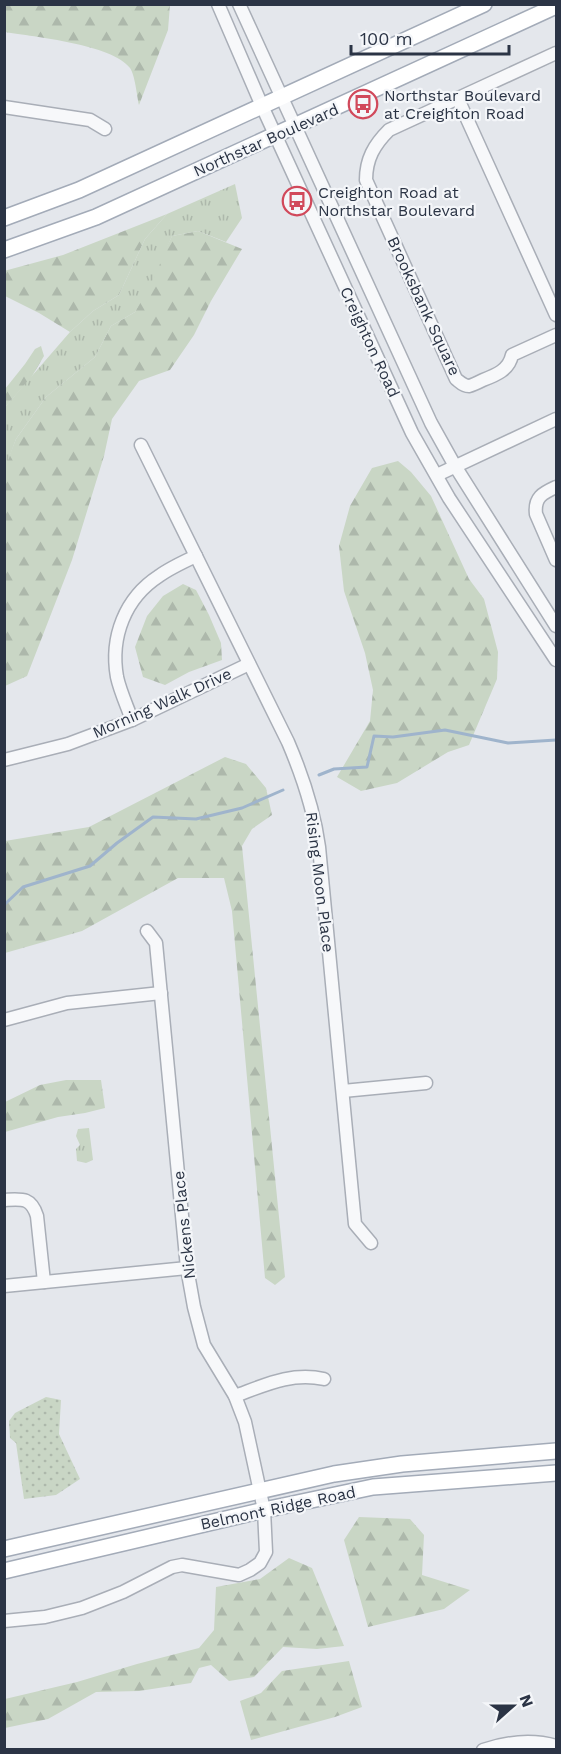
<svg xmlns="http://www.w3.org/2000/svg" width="561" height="1754" viewBox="0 0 561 1754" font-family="'Work Sans',sans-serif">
	<defs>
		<pattern id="grass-dots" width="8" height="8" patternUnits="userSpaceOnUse" patternTransform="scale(1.5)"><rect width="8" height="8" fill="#c9d6c5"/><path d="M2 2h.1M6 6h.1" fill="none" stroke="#adb8ab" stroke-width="1.8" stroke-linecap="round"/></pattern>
		<pattern id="forest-firs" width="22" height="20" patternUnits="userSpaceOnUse" patternTransform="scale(1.5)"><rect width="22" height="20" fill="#c9d6c5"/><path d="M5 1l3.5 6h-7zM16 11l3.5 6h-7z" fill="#adb8ab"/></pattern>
		<pattern id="park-tufts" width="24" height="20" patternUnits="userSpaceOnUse" patternTransform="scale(1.5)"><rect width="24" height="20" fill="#c9d6c5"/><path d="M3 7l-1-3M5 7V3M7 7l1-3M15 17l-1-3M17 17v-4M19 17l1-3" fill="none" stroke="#adb8ab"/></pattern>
	</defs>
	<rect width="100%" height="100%" fill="#e4e7ec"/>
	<polygon fill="url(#grass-dots)" points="46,1397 61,1400 59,1434 80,1479 56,1495 24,1499 16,1443 10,1438 9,1421 15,1413"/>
	<g fill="url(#forest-firs)">
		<path d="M4,5H170L168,30L139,105C137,96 135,75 130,68C112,44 34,37 5,32Z"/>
		<polygon points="167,214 145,239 119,295 93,311 70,332 39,313 5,296 4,271 63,255"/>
		<polygon points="198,231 242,249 211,301 194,335 170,370 139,381 112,419 104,456 72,560 27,676 5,686 4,469 16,439 46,397 95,357 111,326 135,312 172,236"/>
		<polygon points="41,346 44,356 31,378 5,407 5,389 25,364 35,349"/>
		<polygon points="398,461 411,472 431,496 469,579 484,599 498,652 497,679 469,745 448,752 397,783 361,791 337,777 370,721 373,690 365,653 344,591 339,546 350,506 372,468"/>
		<polygon points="183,584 196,590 209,615 221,643 222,660 189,672 165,685 143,677 135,647 147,616 163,596"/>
		<polygon points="225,757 246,764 266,788 272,815 252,829 242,846 285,1277 275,1285 265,1278 232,911 224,878 178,878 82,931 5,953 5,841 89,827"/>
		<polygon points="66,1080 101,1080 105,1108 85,1113 58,1117 5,1132 5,1102 40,1085"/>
		<polygon points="359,1517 410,1519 424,1535 422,1575 470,1590 444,1609 368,1627 344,1540"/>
		<polygon points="289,1558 312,1568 344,1646 317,1649 283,1647 254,1677 229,1681 211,1665 199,1668 191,1683 139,1691 96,1692 48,1719 5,1728 5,1699 77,1682 137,1664 199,1648 214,1630 216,1587 260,1579"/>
		<polygon points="349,1661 362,1707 335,1717 251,1740 240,1701 261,1693 282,1671"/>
	</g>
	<g fill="url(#park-tufts)">
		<polygon points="235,184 242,218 226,242 198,231 172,236 150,287 135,312 111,326 95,357 46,397 16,439 5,469 5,407 70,332 93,311 119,295 145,239 167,214"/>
		<polygon points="89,1128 93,1160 86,1163 77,1161 76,1149 80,1145 76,1136 78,1129"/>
	</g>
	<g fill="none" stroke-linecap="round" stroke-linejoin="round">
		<g stroke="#9fb4cc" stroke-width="3">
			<polyline points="319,775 334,769 367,767 374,736 393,737 445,730 508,743 556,740"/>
			<polyline points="4,905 23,887 90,866 117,843 153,817 196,819 242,808 283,790"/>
		</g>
		<g stroke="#a9aeb7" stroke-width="15">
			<g id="minor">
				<polyline points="218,4 262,106 412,433 449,498 556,660"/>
				<polyline points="239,4 431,423 455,466 556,626"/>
				<path d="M556,53L389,130C374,145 366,159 366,180L456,379C460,382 463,386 469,386C473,385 479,382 483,380C496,375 509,370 512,355L556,335"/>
				<polyline points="458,99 556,315"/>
				<polyline points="4,107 90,120 105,129"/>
				<path d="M141,445L288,742C303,777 314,810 319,847L355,1224L371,1243"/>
				<polyline points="437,475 556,419"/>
				<path d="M556,487C543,493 534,497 536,514L556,560"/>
				<path d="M132,720C127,706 120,691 117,677C110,637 125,598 159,576C170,568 183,562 196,556"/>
				<polyline points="4,760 68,744 132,720 249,664"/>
				<polyline points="4,1020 67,1003 161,993"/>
				<polyline points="343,1091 426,1083"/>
				<path d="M4,1200C22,1199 31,1197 37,1216L44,1282"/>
				<polyline points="4,1286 187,1268"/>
				<path d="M235,1396C265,1385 291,1372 324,1379"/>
				<polyline points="4,1621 45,1617 82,1608 123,1592 172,1567 182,1565 239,1575 250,1570 260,1563 266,1552 264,1510 245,1422 235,1396 204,1345 194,1307 187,1268 156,943 147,931"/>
				<path d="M483,1750C507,1742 532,1739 556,1746"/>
			</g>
		</g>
		<g stroke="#a3abb8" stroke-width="18">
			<g id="major">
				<polyline points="4,218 79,190 484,4"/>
				<polyline points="4,250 96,217 556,6"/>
				<polyline points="4,1549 334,1474 402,1464 556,1451"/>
				<polyline points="4,1571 264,1510 373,1487 556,1473"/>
			</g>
		</g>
		<use href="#minor" stroke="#f7f8fa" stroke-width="12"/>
		<use href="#major" stroke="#fff" stroke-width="15"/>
	</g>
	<defs>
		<g id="bus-ring" transform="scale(1.5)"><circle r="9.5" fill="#f4f6f9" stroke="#d1495b" stroke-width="1.5"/><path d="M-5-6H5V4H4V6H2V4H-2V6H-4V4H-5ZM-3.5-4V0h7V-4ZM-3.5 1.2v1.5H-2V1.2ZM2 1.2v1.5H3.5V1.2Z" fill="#d1495b"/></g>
	</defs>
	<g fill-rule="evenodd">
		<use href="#bus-ring" x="363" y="104"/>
		<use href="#bus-ring" x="297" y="201"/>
	</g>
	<g text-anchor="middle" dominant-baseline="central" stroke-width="4.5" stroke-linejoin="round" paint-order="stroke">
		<g font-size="16" fill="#2b3445" stroke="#f4f6f9" text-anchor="start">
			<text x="384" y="95">Northstar Boulevard<tspan x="384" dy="18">at Creighton Road</tspan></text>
			<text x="318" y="192">Creighton Road at<tspan x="318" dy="18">Northstar Boulevard</tspan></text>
		</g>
		<g font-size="16" fill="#2b3445" stroke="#f4f6f9">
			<text transform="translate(266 140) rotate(-24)">Northstar Boulevard</text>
			<text transform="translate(424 306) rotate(65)">Brooksbank Square</text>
			<text transform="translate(370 342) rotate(65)">Creighton Road</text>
			<text transform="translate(162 703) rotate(-24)">Morning Walk Drive</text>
			<text transform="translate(320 882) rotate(83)">Rising Moon Place</text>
			<text transform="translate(184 1225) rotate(-96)">Nickens Place</text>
			<text transform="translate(278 1508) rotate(-12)">Belmont Ridge Road</text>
		</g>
	</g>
	<rect width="561" height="1754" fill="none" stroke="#2b3445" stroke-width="12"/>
	<g transform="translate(513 1706) rotate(69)" stroke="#f4f6f9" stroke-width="4.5" paint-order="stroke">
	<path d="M0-4.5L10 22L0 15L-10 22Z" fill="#2b3445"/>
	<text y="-9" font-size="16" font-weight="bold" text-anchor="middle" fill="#2b3445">N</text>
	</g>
	<path d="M351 45v9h158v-9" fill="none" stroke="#2b3445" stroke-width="3"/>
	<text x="360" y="45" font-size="18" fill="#2b3445" stroke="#f4f6f9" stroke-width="4.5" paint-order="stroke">100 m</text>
</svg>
